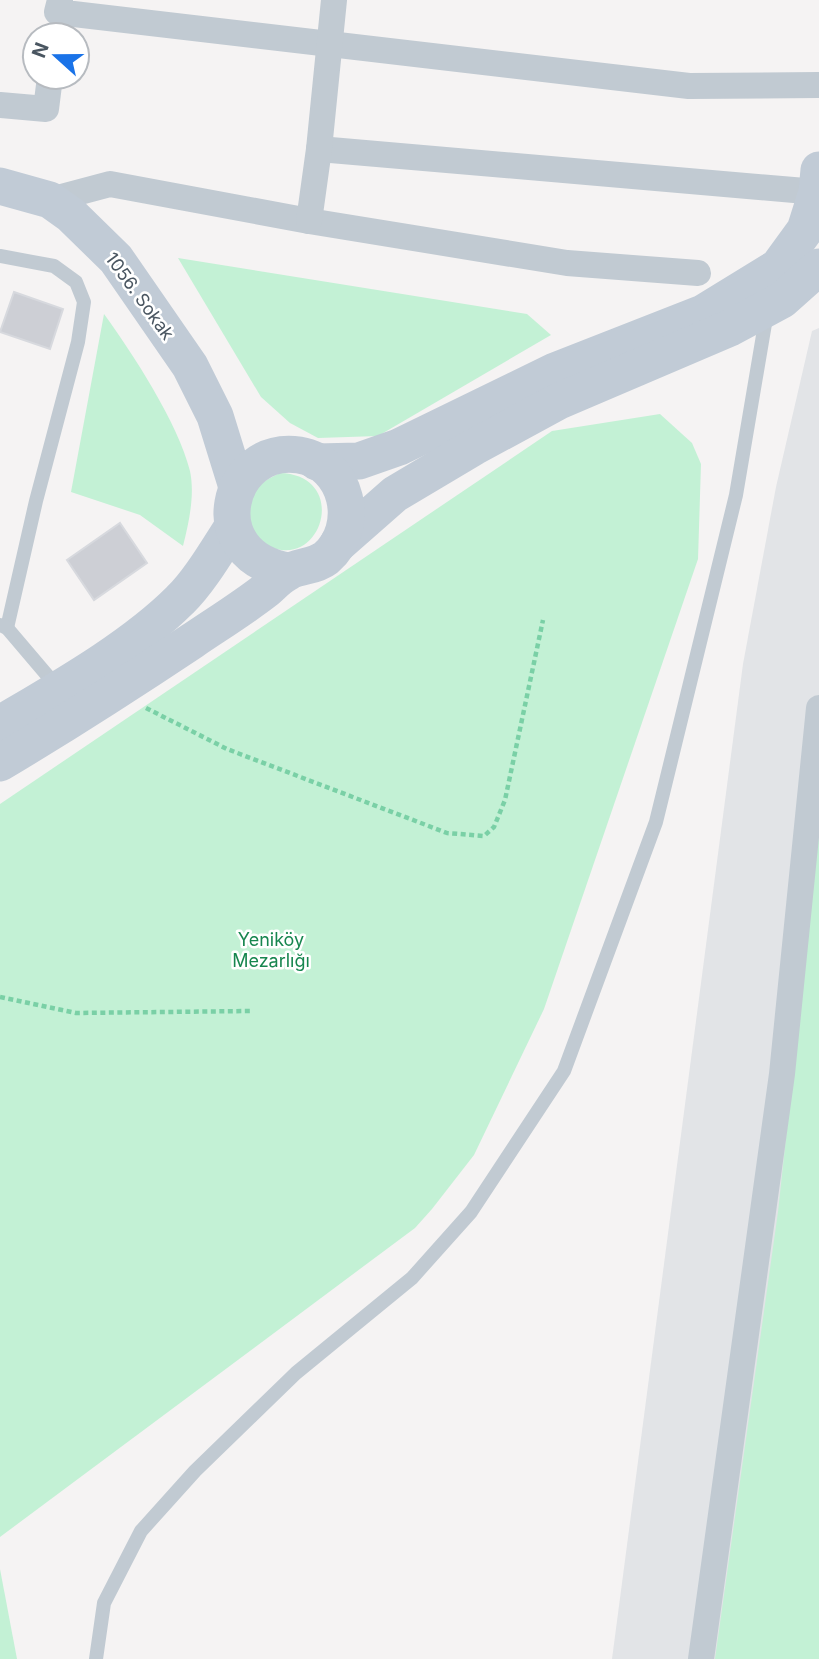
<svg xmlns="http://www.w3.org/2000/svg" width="819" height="1659" viewBox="0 0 819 1659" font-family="Inter,sans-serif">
	<rect width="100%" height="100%" fill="#f5f3f3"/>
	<polygon fill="#e2e4e7" points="819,328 819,1659 612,1659 743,664 776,487 812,331"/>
	<g fill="#c3f1d5">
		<polygon points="178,258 527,314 551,335 378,436 318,438 290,423 261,397"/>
		<path d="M104,314C133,354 178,423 190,471C195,495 189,522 183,546L140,515L71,492Z"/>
		<polygon points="660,414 692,443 701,464 698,559 544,1009 474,1155 432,1209 415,1228 0,1537 0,804 552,431"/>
		<path d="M280,473C348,475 324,566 273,548C265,545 257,537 251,531C249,494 244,491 280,473Z"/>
		<polygon points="819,832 819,1659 715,1659 778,1212"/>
		<polygon points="0,1569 17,1659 0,1659"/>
	</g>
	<g fill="#cdcfd5" stroke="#d7d9de" stroke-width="2">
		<polygon points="14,292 63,309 50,349 0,332"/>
		<polygon points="120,523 147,563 94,600 67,560"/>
	</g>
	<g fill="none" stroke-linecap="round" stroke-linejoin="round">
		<g stroke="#7ad0a6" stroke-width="4.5" stroke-dasharray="5 3.5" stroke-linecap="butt">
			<polyline points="146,708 227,749 447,833 484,836 494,827 505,800 543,620"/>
			<polyline points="0,997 76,1013 251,1011"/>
		</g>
		<g stroke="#c1cad2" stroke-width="14">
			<polyline points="0,256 54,266 76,282 84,302 78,342 36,501 7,628"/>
			<polyline points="0,625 7,628 58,688"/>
			<polyline points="96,1659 104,1603 141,1531 195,1471 296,1373 412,1278 471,1212 564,1071 656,822 736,495 767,312"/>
		</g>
		<g stroke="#c1cad2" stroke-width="26">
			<polyline points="60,0 57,12 689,86 819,85"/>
			<polyline points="0,105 46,109 50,77"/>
			<polyline points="319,149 817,192"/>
			<polyline points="50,200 110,184 309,221 567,263 698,273"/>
			<polyline points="309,221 319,149 334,0"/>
			<polyline points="701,1659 782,1074 819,708"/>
		</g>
		<g stroke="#c1cbd6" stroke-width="37">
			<polyline points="0,186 50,200 71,215 116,259 190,366 215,416 237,487"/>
			<polyline points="317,462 359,461 399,447 555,371 703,313 778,267 805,230 817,192 819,170"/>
			<polyline points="338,544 395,494 474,447 559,401 730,328 782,300 819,267"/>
			<path d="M0,724C59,689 132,648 180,600C199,582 218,549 233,526"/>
			<path d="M0,763C65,724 129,683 192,641C217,624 243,608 266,590C273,584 279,577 287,573C298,565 313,568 326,558C362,527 348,463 299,455C227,444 198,556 289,571"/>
		</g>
	</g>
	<g text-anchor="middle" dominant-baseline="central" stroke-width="5" stroke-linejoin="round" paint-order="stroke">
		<g font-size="18" fill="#4a5661" stroke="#fff">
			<text transform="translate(140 296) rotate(54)">1056. Sokak</text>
		</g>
		<g font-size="18" fill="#17864f" stroke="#fff">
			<text x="271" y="939">Yeniköy<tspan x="271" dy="21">Mezarlığı</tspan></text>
		</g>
	</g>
	<g transform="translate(56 56) rotate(291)"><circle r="33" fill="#ffffff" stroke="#b7bbc0" stroke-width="2"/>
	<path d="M0-5L12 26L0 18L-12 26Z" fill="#1a73e8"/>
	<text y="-10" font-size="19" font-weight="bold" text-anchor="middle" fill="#4a5661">N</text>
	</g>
</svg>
